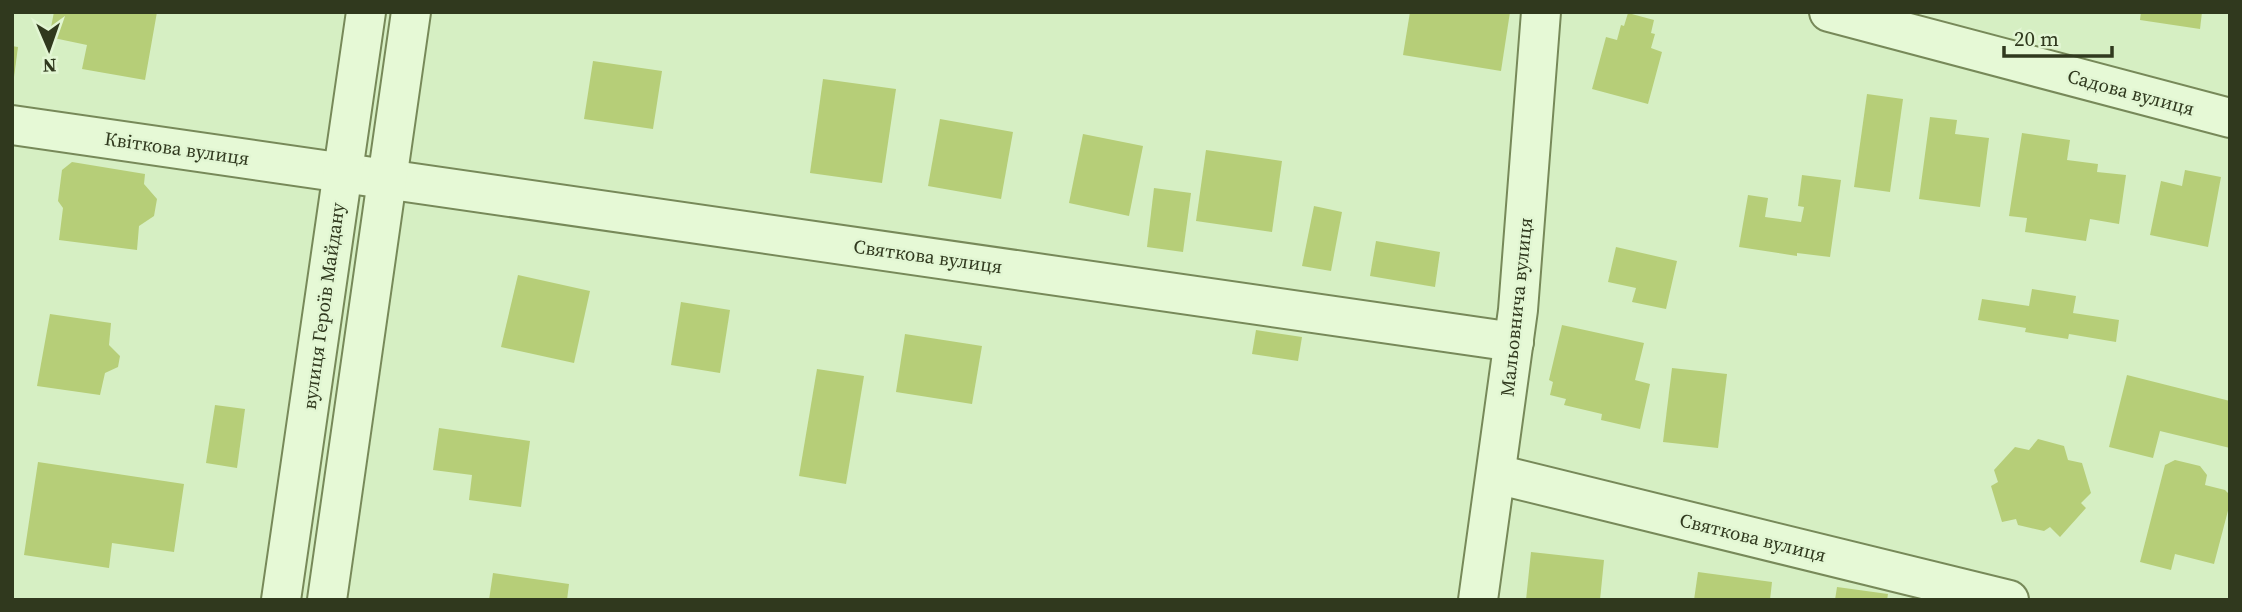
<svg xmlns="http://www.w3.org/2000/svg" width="2242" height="612" viewBox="0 0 2242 612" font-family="'Source Serif 4',serif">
	<rect width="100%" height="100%" fill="#d6efc3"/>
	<g fill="#b6ce78">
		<polygon points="54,12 157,12 145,80 82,69 87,45 49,37"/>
		<polygon points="1410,12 1510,12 1501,71 1403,55"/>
		<polygon points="2141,12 2202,12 2200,29 2140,20"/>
		<polygon points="1628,13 1654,20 1651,33 1655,34 1651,48 1662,52 1648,104 1592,89 1606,37 1617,40 1621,25 1624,26"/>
		<polygon points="12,46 18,47 14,77 12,76"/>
		<polygon points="593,61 662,71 653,129 584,119"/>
		<polygon points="823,79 896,89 882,183 810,173"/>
		<polygon points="1867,94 1903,99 1890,192 1854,187"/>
		<polygon points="1930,117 1957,120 1955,134 1989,138 1980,207 1919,199"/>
		<polygon points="940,119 1013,132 1001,199 928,186"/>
		<polygon points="2022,133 2070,140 2067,160 2098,164 2097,172 2126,175 2119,224 2090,219 2086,241 2025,232 2027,218 2009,216"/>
		<polygon points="1083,134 1143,146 1129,216 1069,203"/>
		<polygon points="1206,150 1282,161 1272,232 1196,221"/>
		<polygon points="72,162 145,174 144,184 157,199 154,216 139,226 137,250 59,240 63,208 58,201 62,170"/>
		<polygon points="2185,170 2221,177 2208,247 2150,235 2161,181 2182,186"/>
		<polygon points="1802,175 1841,180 1830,257 1797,253 1797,256 1739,247 1748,195 1768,198 1765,217 1801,222 1804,207 1798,206"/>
		<polygon points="1154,188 1191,193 1183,252 1147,247"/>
		<polygon points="1314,206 1342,212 1331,271 1302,266"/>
		<polygon points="1376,241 1440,252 1435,287 1370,276"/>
		<polygon points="1616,247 1677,261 1666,309 1632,302 1636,288 1608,282"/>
		<polygon points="518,275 590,291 574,363 501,347"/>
		<polygon points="2032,289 2076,296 2073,313 2119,320 2116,342 2069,334 2068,339 2025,332 2026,328 1978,320 1982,299 2029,306"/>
		<polygon points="681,302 730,310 720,373 671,365"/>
		<polygon points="50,314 111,323 109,345 120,356 118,367 105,373 100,395 37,386"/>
		<polygon points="1562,325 1644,343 1635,380 1650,384 1640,429 1601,420 1602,414 1564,405 1566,399 1550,395 1553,382 1549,380"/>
		<polygon points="1256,330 1302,337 1298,361 1252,354"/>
		<polygon points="905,334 982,346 972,404 896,392"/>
		<polygon points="1672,368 1727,374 1718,448 1663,442"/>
		<polygon points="817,369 864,376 846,484 799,476"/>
		<polygon points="2127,375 2230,401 2230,448 2160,431 2153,458 2109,447"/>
		<polygon points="215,405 245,409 237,468 206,463"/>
		<polygon points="439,428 530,441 521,507 469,500 472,475 433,470"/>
		<polygon points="2038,439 2064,446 2068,460 2082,463 2091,493 2081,503 2086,508 2060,537 2050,527 2044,531 2018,525 2016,519 2002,522 1991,486 1998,482 1994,470 2015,447 2029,450"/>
		<polygon points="2175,460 2200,466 2207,475 2205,485 2225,490 2230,495 2230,503 2214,564 2175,554 2171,570 2140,562 2165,465"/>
		<polygon points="38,462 184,484 174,552 112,543 109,568 24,555"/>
		<polygon points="1531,552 1604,560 1600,600 1526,600"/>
		<polygon points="1698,572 1772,582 1770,600 1694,600"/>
		<polygon points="493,573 569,584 567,600 489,600"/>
		<polygon points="1837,587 1888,594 1887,600 1835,600"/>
	</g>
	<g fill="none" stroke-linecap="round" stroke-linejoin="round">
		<g stroke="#778959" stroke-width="42">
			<g id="minor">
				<polyline points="1829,12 2230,118"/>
				<polyline points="12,125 1514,342"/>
				<polyline points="1496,474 2009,600"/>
				<polyline points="281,600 366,12"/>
				<polyline points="327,600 411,12"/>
				<polyline points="1478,600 1518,310 1541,12"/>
			</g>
		</g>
		<use href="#minor" stroke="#e6f9d6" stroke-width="38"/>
	</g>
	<g text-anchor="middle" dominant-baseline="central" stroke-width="5" stroke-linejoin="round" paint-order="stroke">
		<g font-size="19" fill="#30391e" stroke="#e2f6d3">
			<text transform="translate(2131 92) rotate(15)">Садова вулиця</text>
			<text transform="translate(177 148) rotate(8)">Квіткова вулиця</text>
			<text transform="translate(928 256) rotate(8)">Святкова вулиця</text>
			<text transform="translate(323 306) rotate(-82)">вулиця Героїв Майдану</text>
			<text transform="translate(1516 307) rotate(-84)">Мальовнича вулиця</text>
			<text transform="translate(1753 537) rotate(14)">Святкова вулиця</text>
		</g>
	</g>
	<rect width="2242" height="612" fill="none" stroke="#30391e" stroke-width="28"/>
	<g transform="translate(49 49) rotate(178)" stroke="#e2f6d3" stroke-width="5" paint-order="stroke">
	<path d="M0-5L12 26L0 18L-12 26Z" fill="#30391e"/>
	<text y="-10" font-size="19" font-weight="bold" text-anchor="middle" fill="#30391e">N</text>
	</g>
	<path d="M2004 46v10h108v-10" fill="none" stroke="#30391e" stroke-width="3.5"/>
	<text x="2014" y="46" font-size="21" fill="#30391e" stroke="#e2f6d3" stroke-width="5" paint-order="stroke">20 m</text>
</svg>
